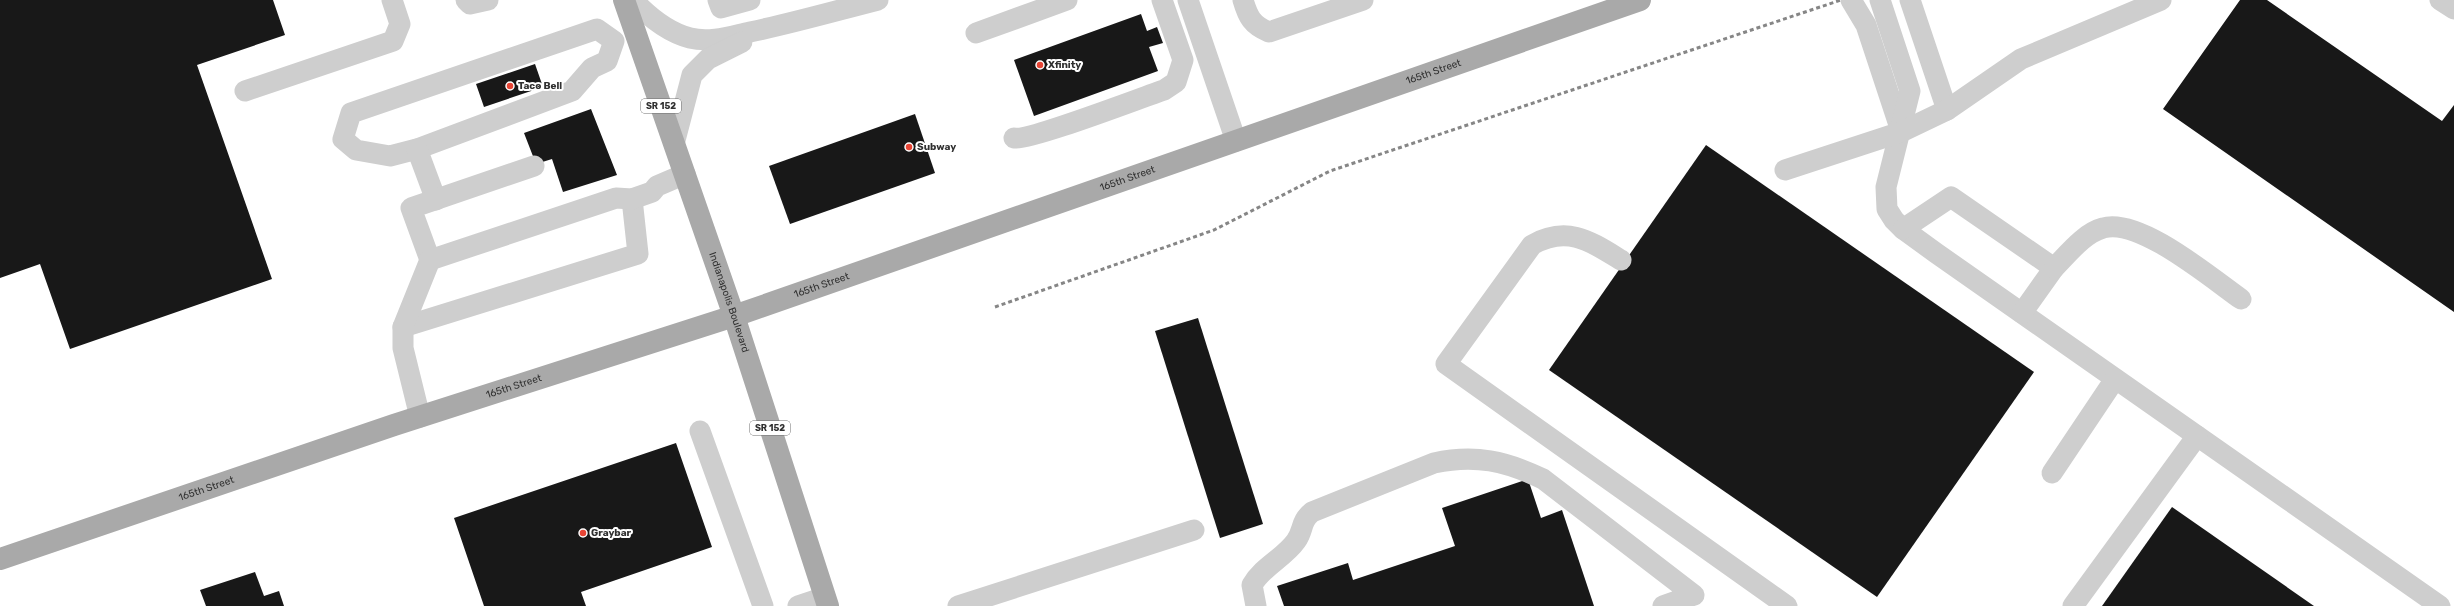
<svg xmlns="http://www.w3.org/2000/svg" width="2454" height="606" viewBox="0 0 2454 606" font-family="Rubik,sans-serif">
	<rect width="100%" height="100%" fill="#fff"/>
	<g fill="#181818">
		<polygon points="0,0 273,0 285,35 197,65 272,279 70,349 40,264 0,278"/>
		<polygon points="2240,0 2267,0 2442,121 2454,105 2454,312 2163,109"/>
		<polygon points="1141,14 1147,31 1157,27 1163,43 1149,47 1158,71 1034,116 1014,60"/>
		<polygon points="535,64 543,87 484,107 476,84"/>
		<polygon points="591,109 617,175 563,192 552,159 536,164 524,133"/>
		<polygon points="915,114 935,173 790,224 769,166"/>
		<polygon points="1706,145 2034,372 1877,597 1549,370"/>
		<polygon points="1198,318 1263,524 1220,538 1155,331"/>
		<polygon points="676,443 712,547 581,592 586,606 484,606 454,518"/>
		<polygon points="1528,479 1541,518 1562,510 1594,606 1284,606 1277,586 1348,563 1353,580 1455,546 1442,508"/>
		<polygon points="2172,507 2314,606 2102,606"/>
		<polygon points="255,572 264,596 279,591 284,606 206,606 200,590"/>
	</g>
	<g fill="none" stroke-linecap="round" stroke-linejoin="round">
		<g stroke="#cecece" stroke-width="21">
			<polyline points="466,0 470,4 488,0"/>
			<path d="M633,0C649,17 667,32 690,38C711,43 731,36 750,32C793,23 835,11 878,0"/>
			<polyline points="718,0 721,8 750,0"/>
			<polyline points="1188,0 1236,141"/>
			<path d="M1243,0C1248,17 1252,25 1269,32L1363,0"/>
			<polyline points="1851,0 1866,25 1901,131"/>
			<polyline points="1880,0 1910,91 1886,187 1887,209 1894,220 1903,229 1936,253 2440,606"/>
			<polyline points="1910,0 1947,110"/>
			<polyline points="2440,0 2454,9"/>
			<polygon points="597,29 614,41 607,61 592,68 572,91 417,149 390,156 356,150 343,139 351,113"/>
			<polyline points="976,33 1067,0"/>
			<polyline points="245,91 393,41 400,24 392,0"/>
			<path d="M1014,138C1029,141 1140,98 1164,90L1176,82L1183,60L1162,0"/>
			<polyline points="674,144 692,75 708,59 742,42"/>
			<polyline points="417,149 436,200"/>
			<polyline points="1785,170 1901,132 1947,110 2021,59 2161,0"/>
			<polyline points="1903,229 1951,197 2054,268 2022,313"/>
			<polyline points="430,260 411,208 534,166"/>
			<path d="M1621,260C1590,241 1567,225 1532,245L1446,364L1787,606"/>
			<path d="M2054,268C2068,254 2084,233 2103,228C2139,217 2211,278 2241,299"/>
			<polyline points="403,327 638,254 632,199"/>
			<polyline points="420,417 403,348 403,327 430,260 616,198 632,199 652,192 657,186 685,174"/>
			<polyline points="700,431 763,606"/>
			<polyline points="2052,473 2115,379"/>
			<polyline points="798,606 825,597"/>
			<polyline points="958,606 1194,530"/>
			<path d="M1256,606L1252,585C1263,566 1284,558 1296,541C1304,530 1300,522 1312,512L1434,463C1475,454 1506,461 1543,479L1694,595L1663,606"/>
			<polyline points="2073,606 2197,436"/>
		</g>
		<g stroke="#a9a9a9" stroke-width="22">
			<path id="s1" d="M624,0L734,316L828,606"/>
			<path id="s2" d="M0,559L394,425L734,316L1640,0"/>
		</g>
		<polyline stroke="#868686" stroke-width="3" stroke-dasharray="4 3" stroke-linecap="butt" points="995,307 1214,230 1330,171 1841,0"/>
	</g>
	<g fill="#e74535" stroke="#fff" stroke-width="1.5">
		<circle cx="1040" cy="65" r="4"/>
		<circle cx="510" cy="86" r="4"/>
		<circle cx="909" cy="147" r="4"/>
		<circle cx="583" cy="533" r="4"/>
	</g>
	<g text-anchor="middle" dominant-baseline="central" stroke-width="4" stroke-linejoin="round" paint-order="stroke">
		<g fill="#fff" stroke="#6f6f6f" stroke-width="1">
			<rect x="641" y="99" width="40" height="14" rx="3"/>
			<rect x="750" y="421" width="40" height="14" rx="3"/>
		</g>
		<g font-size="9" font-weight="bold" fill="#313131">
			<text x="661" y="106">SR 152</text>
			<text x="770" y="428">SR 152</text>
		</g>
		<g font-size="10" font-weight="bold" fill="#313131" stroke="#fff" text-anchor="start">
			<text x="1048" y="65">Xfinity</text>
			<text x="518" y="86">Taco Bell</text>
			<text x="917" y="147">Subway</text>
			<text x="591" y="533">Graybar</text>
		</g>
		<g font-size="10" fill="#313131" stroke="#fff">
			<text stroke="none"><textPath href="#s2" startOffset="1514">165th Street</textPath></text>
			<text stroke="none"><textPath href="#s2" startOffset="1190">165th Street</textPath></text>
			<text stroke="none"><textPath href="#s2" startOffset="866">165th Street</textPath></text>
			<text stroke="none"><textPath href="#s1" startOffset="320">Indianapolis Boulevard</textPath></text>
			<text stroke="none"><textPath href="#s2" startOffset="542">165th Street</textPath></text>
			<text stroke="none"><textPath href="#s2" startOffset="218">165th Street</textPath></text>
		</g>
	</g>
</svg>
